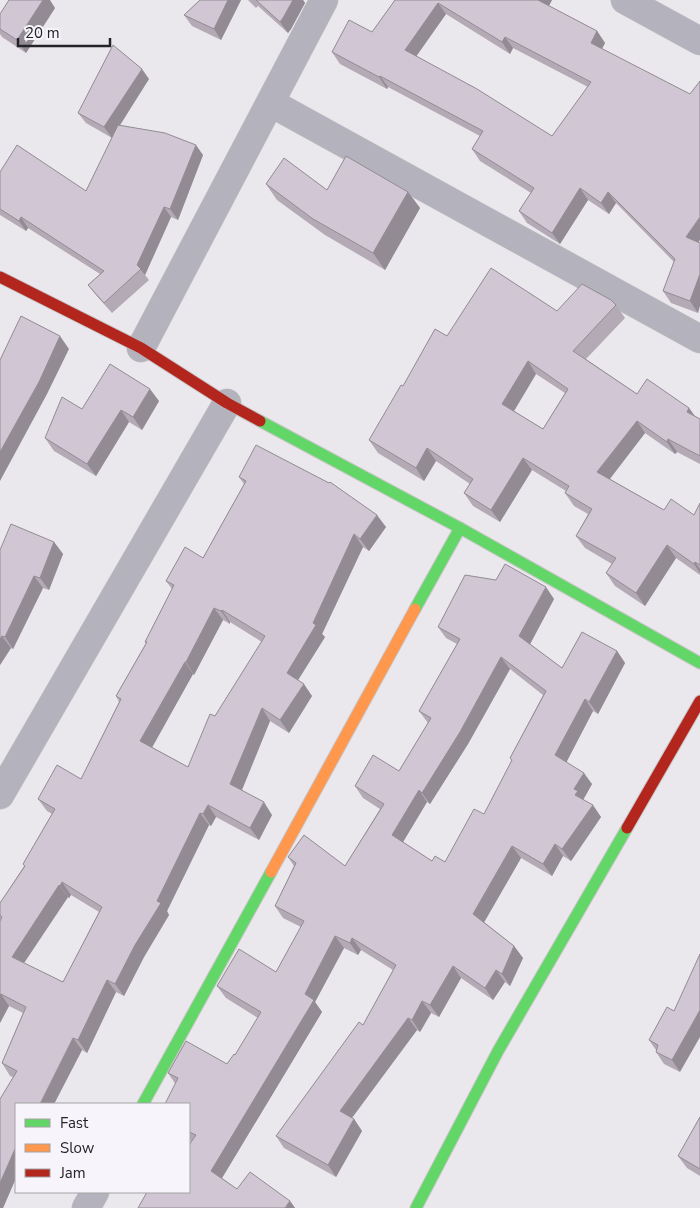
<svg xmlns="http://www.w3.org/2000/svg" width="700" height="1208" viewBox="0 0 700 1208" font-family="'Nunito Sans',sans-serif">
	<rect width="100%" height="100%" fill="#eae8ec"/>
	<g fill="none" stroke-linecap="round" stroke-linejoin="round">
		<g stroke="#c6c5c7" stroke-width="29">
			<g id="street">
				<polyline points="625,0 700,41"/>
				<polyline points="271,103 700,339"/>
				<polyline points="141,348 324,0"/>
				<polyline points="0,795 227,403"/>
				<polyline points="86,1208 95,1192"/>
			</g>
		</g>
		<g stroke="#c6c5c7" stroke-width="13">
			<g id="fast">
				<polyline points="260,421 460,528 700,663"/>
				<polyline points="415,609 460,528"/>
				<polyline points="143,1104 271,872"/>
				<polyline points="416,1208 498,1051 627,828"/>
			</g>
		</g>
		<g stroke="#c6c5c7" stroke-width="13">
			<polyline id="slow" points="271,872 415,609"/>
		</g>
		<g stroke="#c6c5c7" stroke-width="13">
			<g id="jam">
				<polyline points="0,277 141,348 227,403 260,421"/>
				<polyline points="627,828 700,701"/>
			</g>
		</g>
		<use href="#street" stroke="#b4b3bd" stroke-width="28"/>
		<use href="#fast" stroke="#63d668" stroke-width="11"/>
		<use href="#slow" stroke="#ff974d" stroke-width="11"/>
		<use href="#jam" stroke="#b3261e" stroke-width="11"/>
	</g>
	<g fill="#b4aab5" fill-rule="evenodd">
		<polygon points="200,0 241,0 221,40 192,26 184,15"/>
		<polygon points="248,0 303,0 305,3 291,29 288,33 258,6 256,8"/>
		<path d="M395,0H552L549,6L597,31L605,43L602,49L698,242V313L671,303L663,291L674,262L616,203L609,214L588,200L560,244L527,223L519,211L531,193L480,161L472,149L480,136L388,87L387,89L340,64L332,52L372,32ZM446,14L510,54L513,48L588,87L552,136L416,56Z"/>
		<polygon points="55,8 26,53 2,37 0,34 0,14"/>
		<polygon points="149,79 119,125 203,155 178,220 171,217 145,275 149,280 112,313 96,295 88,285 100,274 28,228 26,231 0,215 0,172 86,191 115,133 112,138 86,123 78,113"/>
		<polygon points="266,184 327,190 408,192 420,208 385,270 325,235 277,200"/>
		<path d="M616,305L625,318L586,359L637,394L689,408L695,416L700,419V464L677,452L675,454L645,433L610,479L664,510L694,515L700,503V575L676,558L645,606L615,586L606,573L612,564L585,548L576,536L588,514L574,506L565,493L566,491L532,470L500,522L473,506L464,493L470,484L436,461L424,481L378,453L369,440L403,386L447,336L557,311ZM536,374L565,393L543,429L514,411Z"/>
		<polygon points="159,401 142,430 129,422 96,476 54,451 45,438 82,409"/>
		<path d="M239,477L386,527L369,551L363,547L322,634L325,637L298,680L312,696L289,733L270,721L242,790L272,815L259,840L216,817L211,826L209,825L167,911L169,915L144,957L124,996L116,992L87,1053L82,1050L54,1104H16V1178L3,1208L13,1077L10,1076L2,1063L23,1013L9,1006L0,1023V903L24,866L23,864L52,814L47,811L38,799L81,779L119,702L116,696L146,643L145,642L172,589L166,581L203,558L244,484ZM223,620L230,624V622L262,642L215,716L188,767L152,747L193,674L194,675ZM71,895L99,912L63,982L24,963L68,897L69,898Z"/>
		<polygon points="54,542 63,554 49,590 43,588 13,649 11,648 0,665 0,550"/>
		<path d="M554,599L530,644L562,668L617,651L625,663L598,714L593,711L566,762L592,784L583,800L601,817L571,861L563,856L552,876L521,858L484,922L514,946L523,958L510,986L505,982L493,1000L461,978L439,1017L431,1013L420,1032L417,1030L352,1118L354,1119L362,1131L336,1177L284,1148L276,1136L363,1025L393,970L361,950L358,955L344,948L315,1002L322,1012L222,1178L237,1189L290,1201L295,1208H138L189,1192L192,1141L189,1140V1104L168,1073L227,1064L235,1055L258,1018L226,998L217,986L276,972L301,927L283,918L275,906L294,866L288,857L345,866L380,809L363,798L355,786L399,771L428,723L419,711L457,644L446,638L438,627ZM510,669L543,695L510,758L512,761L484,814L445,862L432,861L403,842L427,802L430,804L468,744Z"/>
		<polygon points="667,1007 680,1072 664,1064 656,1052 656,1050 649,1040"/>
		<polygon points="700,1117 700,1176 687,1168 678,1156"/>
	</g>
	<g fill="#928b94">
		<polygon points="43,0 50,0 55,8 26,53 17,40"/>
		<polygon points="228,0 241,0 221,40 214,29"/>
		<polygon points="293,0 303,0 305,3 291,29 288,33 280,22"/>
		<polygon points="538,0 552,0 546,11"/>
		<polygon points="438,3 446,14 413,61 405,50"/>
		<polygon points="597,31 605,43 599,54 591,43"/>
		<polygon points="505,37 513,48 510,54 502,42"/>
		<polygon points="142,69 149,79 112,138 104,127"/>
		<polygon points="380,76 388,87 387,89 379,77"/>
		<polygon points="196,145 203,155 178,220 170,209"/>
		<polygon points="580,188 588,200 560,244 552,233"/>
		<polygon points="408,192 420,208 385,270 373,253"/>
		<polygon points="608,192 616,203 609,214 601,203"/>
		<polygon points="164,207 171,217 145,275 137,265"/>
		<polygon points="21,217 28,228 26,231 19,221"/>
		<polygon points="700,217 700,240 694,249 686,237"/>
		<polygon points="700,274 700,306 698,313 690,301"/>
		<polygon points="60,336 69,349 47,394 0,481 0,452"/>
		<polygon points="528,361 536,374 511,416 502,404"/>
		<polygon points="150,389 159,401 142,430 133,417"/>
		<polygon points="689,408 698,421 687,412"/>
		<polygon points="121,410 129,422 96,476 87,464"/>
		<polygon points="637,421 645,433 605,485 597,472"/>
		<polygon points="668,439 677,452 675,454 667,442"/>
		<polygon points="427,448 436,461 424,481 416,468"/>
		<polygon points="523,458 532,470 500,522 491,510"/>
		<polygon points="377,515 386,527 369,551 360,539"/>
		<polygon points="354,534 363,547 322,634 325,637 295,685 287,673 313,623"/>
		<polygon points="54,542 63,554 49,590 40,578"/>
		<polygon points="667,545 676,558 645,606 636,593"/>
		<polygon points="695,562 700,569 700,573 694,564"/>
		<polygon points="34,576 43,588 13,649 5,637"/>
		<polygon points="546,587 554,599 528,648 519,636"/>
		<polygon points="214,608 223,620 194,675 186,662"/>
		<polygon points="222,610 230,622 230,624 221,611"/>
		<polygon points="2,636 11,648 0,665 0,639"/>
		<polygon points="617,651 625,663 598,714 589,702"/>
		<polygon points="501,657 510,669 468,744 430,804 422,793"/>
		<polygon points="185,662 193,674 149,753 140,741"/>
		<polygon points="304,684 312,696 289,733 280,720"/>
		<polygon points="585,699 593,711 564,767 555,755"/>
		<polygon points="262,708 270,721 239,797 230,784"/>
		<polygon points="584,773 592,784 583,800 586,803 575,795 574,789"/>
		<polygon points="419,790 427,802 400,847 392,835"/>
		<polygon points="264,802 272,815 259,840 250,828"/>
		<polygon points="208,805 216,817 211,826 203,814"/>
		<polygon points="593,805 601,817 571,861 562,849"/>
		<polygon points="200,813 209,825 167,911 169,915 144,957 124,996 115,984 157,901"/>
		<polygon points="555,844 563,856 552,876 543,864"/>
		<polygon points="512,846 521,858 482,926 473,914"/>
		<polygon points="62,882 71,895 69,898 60,886"/>
		<polygon points="59,885 68,897 20,969 12,957"/>
		<polygon points="335,936 344,948 315,1002 322,1012 219,1183 211,1171"/>
		<polygon points="352,938 361,950 358,955 350,943"/>
		<polygon points="514,946 523,958 510,986 502,974"/>
		<polygon points="453,966 461,978 439,1017 430,1005"/>
		<polygon points="496,970 505,982 493,1000 485,988"/>
		<polygon points="107,980 116,992 87,1053 78,1040"/>
		<polygon points="1,994 9,1006 0,1023 0,995"/>
		<polygon points="422,1001 431,1013 420,1032 412,1020"/>
		<polygon points="700,1010 700,1037 680,1072 672,1060"/>
		<polygon points="408,1018 417,1030 348,1123 340,1111"/>
		<polygon points="73,1038 82,1050 54,1104 40,1104"/>
		<polygon points="354,1119 362,1131 336,1177 328,1165"/>
		<polygon points="15,1149 16,1150 16,1178 3,1208 0,1208 0,1183"/>
		<polygon points="290,1201 295,1208 285,1208"/>
	</g>
	<g fill="#d1c6d3" stroke="#928b94" fill-rule="evenodd">
		<polygon points="9,0 43,0 17,40 0,29 0,14"/>
		<polygon points="200,0 228,0 214,29 184,15"/>
		<polygon points="256,0 293,0 283,18 280,22"/>
		<path d="M395,0H538L597,31L591,43L690,94L700,81V217L686,237L700,243V274L690,301L663,291L675,259L608,192L601,203L580,188L552,233L519,211L534,188L472,149L483,131L380,76L379,77L332,52L349,20L372,32ZM438,3L502,42L505,37L591,82L552,136L477,89L405,50Z"/>
		<polygon points="113,45 142,69 104,127 78,113"/>
		<polygon points="118,125 165,133 196,145 170,209 164,207 137,265 141,269 104,303 88,285 104,271 21,217 19,221 0,209 0,172 17,145 86,191"/>
		<polygon points="346,156 408,192 373,253 313,219 266,184 284,158 327,190"/>
		<path d="M491,268L557,311L582,284L611,300L616,305L573,351L637,394L647,379L689,408L687,412L700,419V456L668,439L667,442L637,421L597,472L664,510L671,499L694,515L700,503V565L695,562L694,564L667,545L636,593L606,573L616,558L576,536L592,509L565,493L569,486L523,458L491,510L464,493L473,479L427,448L416,468L369,440L401,385L403,386L435,329L447,336ZM528,361L568,389L543,429L502,404Z"/>
		<polygon points="21,316 60,336 39,382 0,452 0,360"/>
		<polygon points="110,364 150,389 133,417 121,410 87,464 45,438 62,397 82,409"/>
		<path d="M256,445L329,483L330,482L377,515L360,539L354,534L313,623L316,625L287,673L304,684L280,720L262,708L230,784L264,802L250,828L208,805L203,814L200,813L157,901L161,903L135,945L115,984L107,980L78,1040L73,1038L40,1104H16V1149H15L0,1183V1099L17,1071L2,1063L26,1007L1,994L0,995V921L2,917L0,915V903L25,866L23,864L55,809L38,799L57,765L81,779L121,699L116,696L147,642H145L174,585L166,581L185,547L203,558L246,481L239,477ZM214,608L221,611L222,610L265,636L215,716L210,714L188,767L140,741L185,662H186ZM62,882L102,907L63,982L12,957L59,885L60,886Z"/>
		<polygon points="11,524 54,542 40,578 34,576 5,637 2,636 0,639 0,550"/>
		<path d="M505,564L546,587L519,636L562,668L582,632L617,651L589,702L585,699L555,755L584,773L574,789L578,791L575,795L593,805L562,849L555,844L543,864L512,846L473,914L514,946L502,974L496,970L485,988L453,966L430,1005L422,1001L412,1020L408,1018L340,1111L354,1119L328,1165L276,1136L359,1022L363,1025L396,965L352,938L350,943L335,936L305,994L314,1000L211,1171L237,1189L250,1172L290,1201L285,1208H138L147,1192H189V1145L196,1135L189,1132V1104H165L178,1078L168,1073L186,1041L227,1064L234,1054L235,1055L261,1012L217,986L239,949L276,972L304,921L275,906L296,863L288,857L304,835L345,866L384,804L355,786L373,755L399,771L431,718L419,711L460,639L438,627L465,575L496,580ZM501,657L546,691L510,758L512,760L484,814L474,809L445,862L435,856L432,861L392,835L419,790L422,793L460,732Z"/>
		<polygon points="700,954 700,1010 672,1060 656,1052 658,1045 649,1040 667,1007 674,1011"/>
		<polygon points="700,1117 700,1169 678,1156"/>
	</g>
	<rect x="15" y="1103" width="175" height="90" fill="#f7f5fb" stroke="#a3a1a5"/>
	<rect x="25" y="1119" width="25" height="8" fill="#63d668" stroke="#a3a1a5"/>
	<text x="60" y="1128" font-size="15" fill="#242325">Fast</text>
	<rect x="25" y="1144" width="25" height="8" fill="#ff974d" stroke="#a3a1a5"/>
	<text x="60" y="1153" font-size="15" fill="#242325">Slow</text>
	<rect x="25" y="1169" width="25" height="8" fill="#b3261e" stroke="#a3a1a5"/>
	<text x="60" y="1178" font-size="15" fill="#242325">Jam</text>
	<path d="M18 38v8h92v-8" fill="none" stroke="#242325" stroke-width="2.5"/>
	<text x="25" y="38" font-size="15" fill="#242325" stroke="#f7f5fb" stroke-width="4" paint-order="stroke">20 m</text>
</svg>
